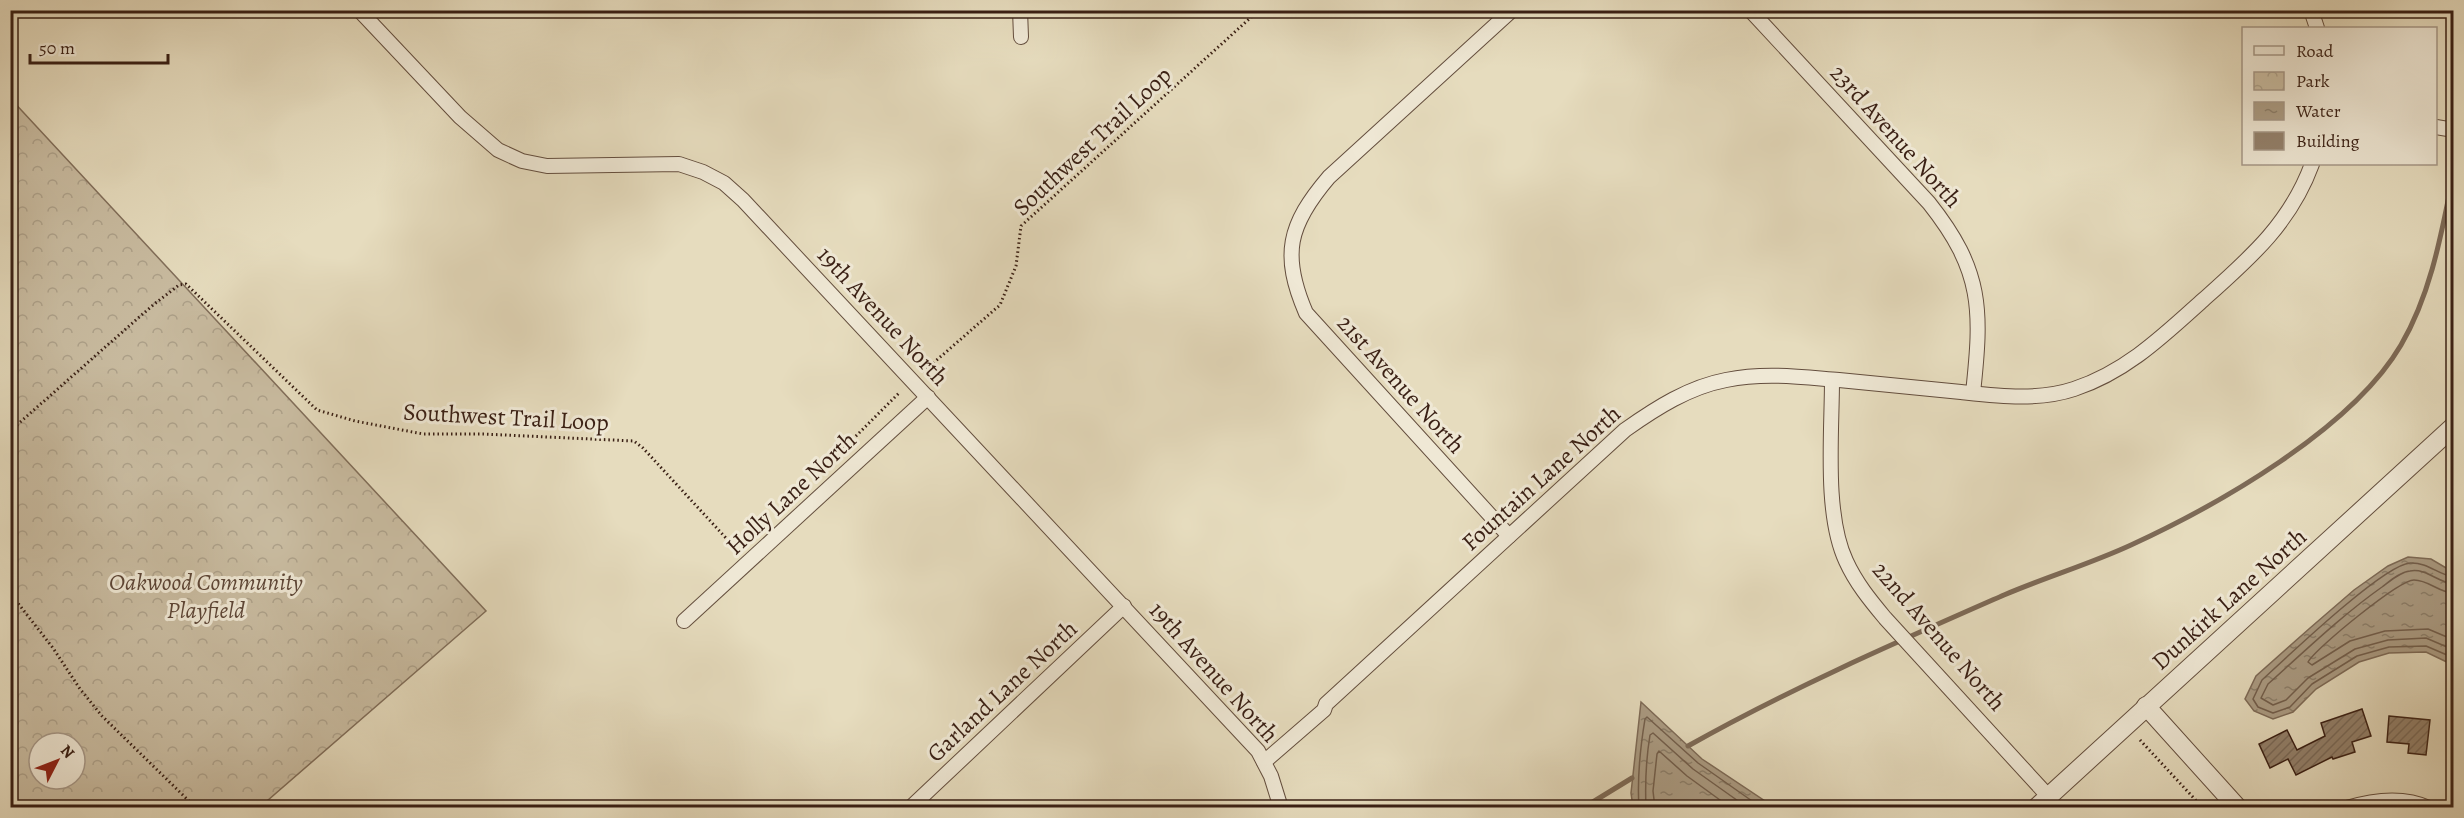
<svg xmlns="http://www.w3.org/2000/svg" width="2464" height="818" viewBox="0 0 2464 818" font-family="Alegreya,serif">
	<defs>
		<pattern id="park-crowns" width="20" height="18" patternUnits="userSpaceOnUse" patternTransform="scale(1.5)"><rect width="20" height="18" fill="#c9bca1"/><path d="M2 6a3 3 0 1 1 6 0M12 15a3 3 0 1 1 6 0" fill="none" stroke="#ada18a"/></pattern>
		<pattern id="water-ripples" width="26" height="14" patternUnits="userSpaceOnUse" patternTransform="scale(1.5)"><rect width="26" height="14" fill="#ab9c84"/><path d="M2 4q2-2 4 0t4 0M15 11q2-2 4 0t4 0" fill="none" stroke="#8c7f6b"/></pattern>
		<pattern id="building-hatch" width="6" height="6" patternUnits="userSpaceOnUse" patternTransform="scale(1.5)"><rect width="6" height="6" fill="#93816c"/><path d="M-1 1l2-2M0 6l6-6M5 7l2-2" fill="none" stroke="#796958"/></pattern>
	</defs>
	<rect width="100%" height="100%" fill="#e6dcbe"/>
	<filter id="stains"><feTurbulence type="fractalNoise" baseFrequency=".00333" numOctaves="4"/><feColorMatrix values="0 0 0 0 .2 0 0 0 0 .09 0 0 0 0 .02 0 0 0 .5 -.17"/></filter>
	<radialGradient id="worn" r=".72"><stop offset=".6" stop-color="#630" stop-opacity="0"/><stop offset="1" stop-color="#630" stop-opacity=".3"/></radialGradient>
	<path fill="url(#park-crowns)" stroke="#816e5a" stroke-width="1.5" fill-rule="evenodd" d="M10,98L486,611L260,807H11ZM39,743H75V779H39Z"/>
	<g fill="url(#water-ripples)" stroke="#7d6a57" stroke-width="1.5">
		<polygon points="2408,557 2431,559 2453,572 2453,665 2426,652 2389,653 2359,662 2316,689 2293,712 2273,719 2254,711 2245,699 2256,676 2310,628 2354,590 2388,566"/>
		<polygon points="1641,702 1702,759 1774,807 1633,807 1631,793"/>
	</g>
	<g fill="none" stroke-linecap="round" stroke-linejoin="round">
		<g stroke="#725e4c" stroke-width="1.5">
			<path d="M2454,577C2438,575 2428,562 2410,563C2383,565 2286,658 2262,680L2253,699L2258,707L2273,713L2290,707L2312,684L2357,656L2389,647L2426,646L2454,658"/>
			<path d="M2454,584C2438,583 2427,568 2410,571C2400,572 2390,581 2382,587C2341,616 2305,651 2268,684L2261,698L2273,705L2286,700L2308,678L2355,649L2388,640L2426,638L2454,650"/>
			<path d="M2454,593C2439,593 2429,580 2414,580C2399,580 2316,648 2308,662L2312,665L2350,641L2385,631L2428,629L2454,640"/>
			<path d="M1639,808C1637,778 1640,749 1645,719L1647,717L1698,763L1762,808"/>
			<path d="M1646,808C1645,783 1646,759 1650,735L1653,733L1693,769L1748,808"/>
			<polyline points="1655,808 1653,791 1657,754 1659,751 1687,776 1731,808"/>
		</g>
		<g stroke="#7d6a57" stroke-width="5">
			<path d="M1688,746C1789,689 1897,642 2004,595C2046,577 2090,564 2131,545C2218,505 2352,429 2401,345C2432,292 2442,230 2454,171"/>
			<polyline points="1583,808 1632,778"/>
		</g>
	</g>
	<g fill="url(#building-hatch)" stroke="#391f14" stroke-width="1.5">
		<polygon points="2362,709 2371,736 2352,742 2355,752 2333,759 2332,757 2296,775 2288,759 2270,768 2259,744 2287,730 2297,750 2325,736 2321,723"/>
		<polygon points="2389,716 2430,720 2426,755 2408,753 2409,744 2387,742"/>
	</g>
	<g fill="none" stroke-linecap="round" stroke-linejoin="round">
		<g stroke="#644e3e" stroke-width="16">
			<g id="minor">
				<polyline points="359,10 460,117 498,150 522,161 547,166 679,164 703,172 724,183 743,200 1258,751 1271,776 1281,808"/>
				<polyline points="1020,10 1021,37"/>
				<path d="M1750,10L1929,203C1983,271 1982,310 1973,393"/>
				<polyline points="2311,10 2317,28"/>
				<polyline points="2436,127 2454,130"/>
				<path d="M1832,380C1832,433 1824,514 1846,561C1856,583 1870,600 1885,618L2048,796"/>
				<path d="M1509,536L1306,313C1281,255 1288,225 1329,177L1512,10"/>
				<polyline points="684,621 928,397"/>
				<path d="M1264,762L1324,710L1326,704L1625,430C1656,408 1689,387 1726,380C1765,372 1801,377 1839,380C1880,384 1920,388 1961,392C1998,396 2038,401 2074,389C2126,372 2163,336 2203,300C2249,259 2290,224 2312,164"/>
				<polyline points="910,808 1124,606"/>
				<path d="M2347,808C2373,800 2403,796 2429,808"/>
			</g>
		</g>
		<g stroke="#644e3e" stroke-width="20">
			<g id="tertiary">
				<polyline points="2146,706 2238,808"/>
				<polyline points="2036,808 2454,426"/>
			</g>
		</g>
		<g stroke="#391f14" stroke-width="3" stroke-dasharray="1.5 3" stroke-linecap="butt">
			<polyline points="923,372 1000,305 1016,266 1021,226 1259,10"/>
			<polyline points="10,431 153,305 179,285 186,284 317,410 355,421 423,434 483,434 634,441 643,448 737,550 738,548"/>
			<polyline points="824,468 900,392"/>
			<polyline points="10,593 53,648 80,689 102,716 190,802"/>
			<polyline points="2140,740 2203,808"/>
		</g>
		<use href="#minor" stroke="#efe8d5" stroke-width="14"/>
		<use href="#tertiary" stroke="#efe8d5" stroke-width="18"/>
	</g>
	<g text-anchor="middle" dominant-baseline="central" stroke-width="6" stroke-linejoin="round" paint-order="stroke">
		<g font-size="24" fill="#391f14" stroke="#efe8d5">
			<text transform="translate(1896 136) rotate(48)">23rd Avenue North</text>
			<text transform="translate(1092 141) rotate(-43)">Southwest Trail Loop</text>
			<text transform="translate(883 316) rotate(47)">19th Avenue North</text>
			<text transform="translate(1401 384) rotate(48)">21st Avenue North</text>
			<text transform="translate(506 417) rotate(3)">Southwest Trail Loop</text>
			<text transform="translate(1541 478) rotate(-42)">Fountain Lane North</text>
			<text transform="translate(791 493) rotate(-43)">Holly Lane North</text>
			<text transform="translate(2229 599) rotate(-42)">Dunkirk Lane North</text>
			<text transform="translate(1939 636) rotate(49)">22nd Avenue North</text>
			<text transform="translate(1214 672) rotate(48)">19th Avenue North</text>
			<text transform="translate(1002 691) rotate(-43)">Garland Lane North</text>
		</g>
		<g font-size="24" font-style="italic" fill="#5d4637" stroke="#efe8d5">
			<text x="206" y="582">Oakwood Community<tspan x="206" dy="28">Playfield</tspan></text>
		</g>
	</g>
	<rect width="2464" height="818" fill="none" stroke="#e6dcbe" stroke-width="36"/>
	<rect x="12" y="12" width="2440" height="794" fill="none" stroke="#391f14" stroke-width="3"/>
	<rect x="18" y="18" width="2428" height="782" fill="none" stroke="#391f14" stroke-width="1.5"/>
	<rect x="2242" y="27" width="195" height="138" fill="#efe8d5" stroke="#a69888" stroke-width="1.5"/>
	<rect x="2254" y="46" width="30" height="9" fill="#efe8d5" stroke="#a69888" stroke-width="1.5"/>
	<text x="2296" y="57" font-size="18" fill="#391f14">Road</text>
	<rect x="2254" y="72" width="30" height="18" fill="url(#park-crowns)" stroke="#a69888" stroke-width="1.5"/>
	<text x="2296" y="87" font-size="18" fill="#391f14">Park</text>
	<rect x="2254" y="102" width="30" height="18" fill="url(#water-ripples)" stroke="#a69888" stroke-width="1.5"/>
	<text x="2296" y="117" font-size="18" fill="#391f14">Water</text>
	<rect x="2254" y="132" width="30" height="18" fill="#93816c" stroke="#a69888" stroke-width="1.5"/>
	<text x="2296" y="147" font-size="18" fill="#391f14">Building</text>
	<g transform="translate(57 761) rotate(48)"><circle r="28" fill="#efe8d5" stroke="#a69888" stroke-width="1.5"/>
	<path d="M0-4.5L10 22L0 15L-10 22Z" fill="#8f2418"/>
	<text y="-9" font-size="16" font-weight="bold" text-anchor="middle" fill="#391f14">N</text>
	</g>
	<path d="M30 54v9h138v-9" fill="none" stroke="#391f14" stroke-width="3"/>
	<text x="39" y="54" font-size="18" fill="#391f14" stroke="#efe8d5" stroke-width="4.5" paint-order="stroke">50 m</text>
	<rect width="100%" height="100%" filter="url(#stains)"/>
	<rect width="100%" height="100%" fill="url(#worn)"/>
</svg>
